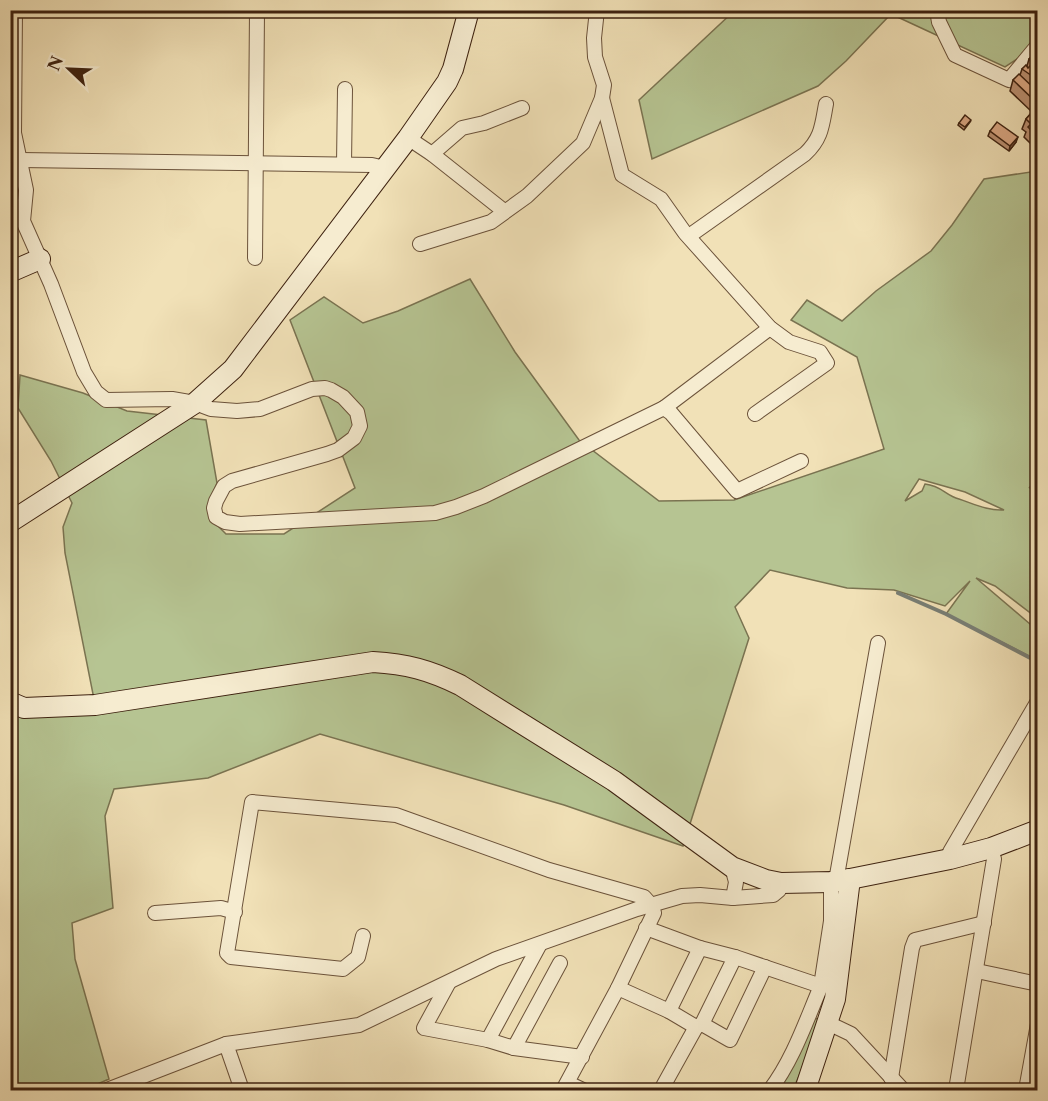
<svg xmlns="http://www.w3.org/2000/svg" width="1048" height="1101" viewBox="0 0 1048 1101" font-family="'Libre Caslon Text',serif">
	<rect width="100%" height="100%" fill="#f1e1b7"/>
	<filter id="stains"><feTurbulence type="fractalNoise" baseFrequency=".00333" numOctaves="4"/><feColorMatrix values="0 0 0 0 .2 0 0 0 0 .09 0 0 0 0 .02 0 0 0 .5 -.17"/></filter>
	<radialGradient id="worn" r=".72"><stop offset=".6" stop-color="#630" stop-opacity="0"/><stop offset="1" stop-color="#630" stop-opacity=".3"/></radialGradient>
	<g fill="#b6c492" stroke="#7a7351" stroke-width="1.5" fill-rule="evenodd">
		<polygon points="734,11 1037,11 1037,46 1005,67 891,14 846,61 818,86 652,159 639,100"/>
		<path d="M1037,171L1038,478L1029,488L1037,485V618L995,586L976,578L1037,630V660L946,614L970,581L945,606L894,590L847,588L770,570L735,607L749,638L683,846L564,805L320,734L208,778L114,789L105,816L113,908L72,923L75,959L109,1079L84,1090H11L10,714L95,704L65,553L63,527L72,503L51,461L18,408L20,375L83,393L127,411L206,420L217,483L209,503L211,519L226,534H284L355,488L290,320L324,297L363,323L398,311L470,279L515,352L579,440L659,501L734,500L884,449L857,357L791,320L807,300L842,321L876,291L931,251L952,225L984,179ZM919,479L965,492L1004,510C988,511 974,504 959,499C945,495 942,486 925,484L922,491L905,501Z"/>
		<polygon points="813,1017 822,1021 793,1090 776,1090"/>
	</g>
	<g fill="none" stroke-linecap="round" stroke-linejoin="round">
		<polyline stroke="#787e75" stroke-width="4" points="898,593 946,614 1038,662"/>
		<g stroke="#6b523a" stroke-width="16">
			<g id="street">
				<polyline points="15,10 14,133 26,190 23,221 51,284 84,372 96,392 106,400 172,399 195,403 211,409 237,411 260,409 312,389 325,388 331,390 343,397 357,412 360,426 354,438 338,450 327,454 232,481 224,486 216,501 214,508 216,517 225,522 240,524 435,513 456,507 484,496 664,408 770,328"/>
				<polyline points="937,10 939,22 955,55 1009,80 1038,45"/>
				<polyline points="602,98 622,175 661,199 685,233 770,328 789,342 820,352 827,363 755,414"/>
				<polyline points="408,138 432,154 504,211"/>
				<polyline points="432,154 462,128 484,123 522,108"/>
				<polyline points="20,160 372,165 385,168"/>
				<polyline points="344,164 345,89"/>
				<path d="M689,236L805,154C822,138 822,125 826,104"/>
				<polyline points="420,244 491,222 527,196 583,143 602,98 604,85 595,57 594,38 597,10"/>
				<polyline points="255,258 257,10"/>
				<polyline points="664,408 671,413 737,491 801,461"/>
				<polyline points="950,859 950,852 1038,701"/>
				<polyline points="732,867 736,882 733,898"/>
				<polyline points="836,881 878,643"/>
				<polyline points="155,913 221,908 235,912"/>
				<polyline points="646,928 700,948 735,957 821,986 831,921 831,882"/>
				<polyline points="363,936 358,957 343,969 231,957 227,953 252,802 396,815 549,870 644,897 652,906 654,913 618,988 563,1090"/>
				<polyline points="977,971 1038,984"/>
				<polyline points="448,984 424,1028 488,1040 514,1048 582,1057"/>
				<polyline points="618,988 669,1011 696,1027 702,1024 730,1040 765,967"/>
				<polyline points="669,1011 700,948"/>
				<polyline points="828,1023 851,1034 903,1090"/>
				<polyline points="702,1024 735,957"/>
				<polyline points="488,1040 540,944"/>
				<polyline points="226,1044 242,1090"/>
				<polyline points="514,1048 560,963"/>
				<polyline points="891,1078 912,948 915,940 984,923"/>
				<polyline points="568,1083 583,1090"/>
				<polyline points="107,1090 226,1044 359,1025 496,959 637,909 682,896 700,895 733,898 773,895 779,890 781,883"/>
				<polyline points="661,1090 696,1027"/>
				<path d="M770,1090C793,1060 806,1021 821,986"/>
				<polyline points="956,1090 994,859 991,848"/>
				<polyline points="1026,1090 1038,1024"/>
			</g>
		</g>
		<g stroke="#3e2210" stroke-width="22">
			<g id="secondary">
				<polyline points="10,272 40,259"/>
				<polyline points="10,522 195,403 233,369 408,138 447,82 453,69 469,10"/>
				<path d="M10,702L24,708L95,705L373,662C407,664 429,670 460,685L614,781L732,867L766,880L781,883L831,882L850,879L950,859L991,848L1038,830"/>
				<polyline points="805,1090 835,999 850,879"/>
			</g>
		</g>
		<use href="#street" stroke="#f6ecd0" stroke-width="14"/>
		<use href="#secondary" stroke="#f6ecd0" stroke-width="20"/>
	</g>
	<g fill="#bb9071" stroke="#3e2210" stroke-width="1.5">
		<polygon points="1038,51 1038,144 1034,141 1031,144 1024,137 1026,132 1022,129 1026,119 1032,112 1010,91 1013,80 1020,75 1022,69 1027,66 1029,59"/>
		<polygon points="970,122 964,130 958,125 959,123"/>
		<polygon points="990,131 1016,142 1009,151 988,136"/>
	</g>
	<g fill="#99755c" stroke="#3e2210" stroke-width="1.5">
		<polygon points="1038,132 1034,141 1031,144 1035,134"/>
		<polygon points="1018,137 1016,142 1009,151 1010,146"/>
	</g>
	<g fill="#daa783" stroke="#3e2210" stroke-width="1.5">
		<polygon points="1038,51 1038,84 1033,80 1035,78 1022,69 1026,65 1028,68 1033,63 1029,59"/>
		<polygon points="1019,74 1038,92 1038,104 1013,80"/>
		<polygon points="1036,108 1038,109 1038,132 1035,134 1028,127 1031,124 1026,119"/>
		<polygon points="965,115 971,120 965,127 959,123"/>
		<polygon points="997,122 1018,137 1010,146 990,131"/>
	</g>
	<rect width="1048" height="1101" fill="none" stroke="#f1e1b7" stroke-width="36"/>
	<rect x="12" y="12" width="1024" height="1077" fill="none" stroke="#3e2210" stroke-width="3"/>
	<rect x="18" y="18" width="1012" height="1065" fill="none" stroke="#3e2210" stroke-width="1.5"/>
	<g transform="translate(69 69) rotate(293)" stroke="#f6ecd0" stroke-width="4.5" paint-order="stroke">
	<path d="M0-4.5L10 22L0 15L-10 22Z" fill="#3e2210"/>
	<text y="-9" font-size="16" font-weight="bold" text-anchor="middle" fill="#3e2210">N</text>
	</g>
	<rect width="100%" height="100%" filter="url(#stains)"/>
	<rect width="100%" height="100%" fill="url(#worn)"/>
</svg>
